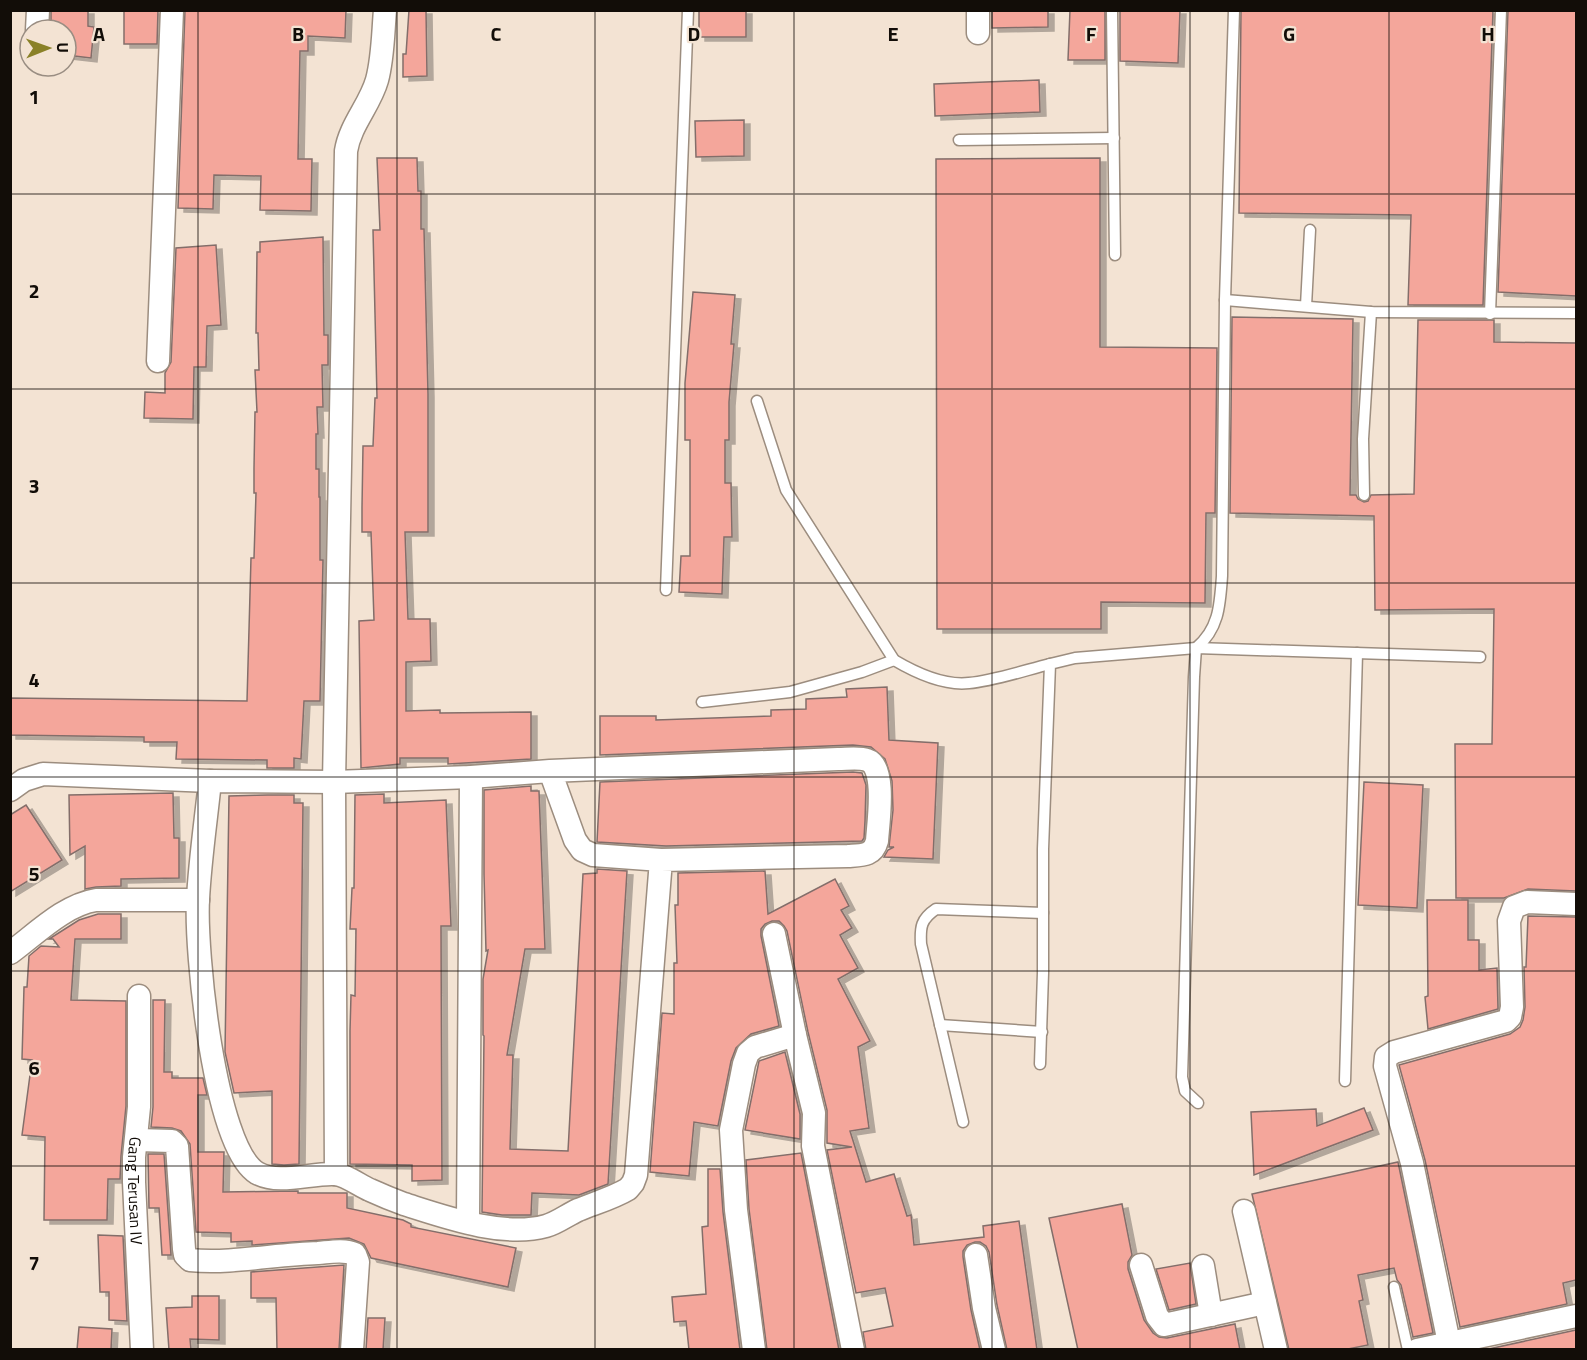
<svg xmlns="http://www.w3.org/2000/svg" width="1587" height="1360" viewBox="0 0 1587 1360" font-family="'Titillium Web',sans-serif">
	<defs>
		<filter id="shadow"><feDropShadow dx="6" dy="4" stdDeviation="0" flood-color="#0004"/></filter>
	</defs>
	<rect width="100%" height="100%" fill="#f3e3d3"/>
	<g fill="#f4a69b" stroke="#836e6a" stroke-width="1.5" filter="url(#shadow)">
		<polygon points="51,10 88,10 88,26 94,27 91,58 66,55 66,30 51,30"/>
		<polygon points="124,10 158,10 157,44 124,44"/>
		<polygon points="185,10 346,10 345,38 308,36 308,51 300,51 298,159 312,159 311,211 260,210 261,176 214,175 213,209 178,208"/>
		<polygon points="409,10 426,10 427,76 403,77 403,54 406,54"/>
		<rect x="699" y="10" width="47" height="27"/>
		<polygon points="992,10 1048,10 1048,27 992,28"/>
		<polygon points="1070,10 1105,10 1105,60 1068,60"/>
		<polygon points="1120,10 1180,10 1178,63 1120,61"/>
		<polygon points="1241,10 1493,10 1483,305 1408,305 1411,215 1239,213"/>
		<polygon points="1508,10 1576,10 1576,296 1498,292"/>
		<polygon points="1039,80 1040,112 935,116 934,84"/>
		<polygon points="744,120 744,156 696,157 695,121"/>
		<polygon points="377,158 417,158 418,191 421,191 421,229 424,229 428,394 428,532 405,532 408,619 430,619 431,661 406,662 406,711 440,710 440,713 531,712 531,759 448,764 448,758 400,758 400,764 361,768 359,621 374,620 371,532 362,532 362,507 363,446 373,446 375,398 377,398 373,230 380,230"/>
		<polygon points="1100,158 1100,347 1217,348 1215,513 1206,513 1205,603 1101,602 1101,629 937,629 936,159"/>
		<polygon points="323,237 324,335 328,335 328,365 322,365 323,407 317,407 318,434 316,434 316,469 319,469 319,497 320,497 320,560 323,560 320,701 304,701 301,759 294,758 294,768 267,768 267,760 176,759 177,742 144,742 144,737 10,735 10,698 247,701 251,558 254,558 256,493 254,493 254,468 255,412 257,412 255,370 259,370 258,333 256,333 257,252 260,252 260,242"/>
		<polygon points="216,245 221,325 207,326 206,367 194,367 193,419 144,418 145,392 165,393 165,373 171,362 176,248"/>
		<polygon points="693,292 735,295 731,344 734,344 729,402 729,440 725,440 725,483 731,483 732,537 724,537 722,594 679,592 681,556 690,556 690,440 685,440 685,383"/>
		<polygon points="1232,317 1353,319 1350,495 1356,495 1358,499 1364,502 1368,501 1371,495 1414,494 1418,320 1494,320 1494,342 1576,343 1576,891 1528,889 1504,898 1456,898 1455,744 1492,744 1494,609 1375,610 1374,516 1230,513"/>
		<polygon points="887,687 889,740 938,743 933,859 884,857 888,850 894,847 889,847 893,810 892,781 885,759 871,747 853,745 600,755 600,716 656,716 656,720 771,716 771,710 806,709 806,699 847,697 846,689"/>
		<polygon points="853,772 862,773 866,785 865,821 864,838 862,841 666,846 597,842 600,782"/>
		<polygon points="1364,782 1423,785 1417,908 1358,905"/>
		<polygon points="531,786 531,791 539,791 545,949 525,949 507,1055 513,1055 510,1149 568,1151 583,874 597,873 597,869 627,871 608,1184 579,1195 532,1193 531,1215 502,1215 482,1212 484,1036 483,1035 483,979 488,950 486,951 484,874 484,790"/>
		<polygon points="173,793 174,838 179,838 179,878 121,879 121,886 96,887 85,889 85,846 70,855 69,795"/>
		<polygon points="384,794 384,803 446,800 451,926 441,926 442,1180 412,1181 412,1165 350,1164 350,1031 351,995 355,996 356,929 350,929 352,888 354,888 355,795"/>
		<polygon points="267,795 294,795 294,803 303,803 299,1164 284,1165 272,1164 272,1091 234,1093 225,1052 229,796"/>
		<polygon points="26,805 62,860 10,892 10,815"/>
		<polygon points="765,871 768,914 835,879 849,906 841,910 852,928 840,935 858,968 838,979 870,1041 858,1047 869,1128 850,1131 866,1182 894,1174 907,1216 911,1215 914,1245 984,1237 983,1226 1019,1221 1037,1350 1007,1350 997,1305 989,1252 986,1246 980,1242 975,1242 967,1245 963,1251 963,1257 971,1310 980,1350 866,1350 863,1332 893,1326 885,1288 856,1293 827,1150 852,1147 827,1143 827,1110 808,1032 787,931 784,926 779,921 772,921 765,924 761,929 761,936 779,1026 751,1034 736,1048 731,1061 718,1126 694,1122 689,1176 650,1172 662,1013 674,1014 674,963 677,963 675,905 678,905 678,873"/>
		<polygon points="1427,900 1468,900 1468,940 1479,940 1479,970 1497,968 1498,1009 1428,1029 1425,997 1428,996"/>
		<polygon points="98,914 121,914 121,939 75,939 71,1000 126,1001 126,1106 121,1156 120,1179 108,1179 107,1220 44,1220 45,1137 22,1135 32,1060 22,1059 24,987 27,987 29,956 41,946 59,947 53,939 49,939 79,920"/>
		<polygon points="1528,916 1576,917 1576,1280 1563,1283 1567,1304 1460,1327 1425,1160 1399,1065 1510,1034 1520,1027 1523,1020 1525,1007 1524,967 1526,967"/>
		<polygon points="153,1000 165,1000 164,1072 172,1072 172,1078 203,1078 207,1095 198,1095 198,1152 224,1152 223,1192 298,1191 298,1193 347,1193 347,1208 403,1220 411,1224 411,1227 516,1248 508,1287 371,1258 364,1244 349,1238 252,1245 252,1241 231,1242 231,1233 196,1232 190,1144 181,1131 172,1128 151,1127 153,1107"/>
		<polygon points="785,1052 800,1114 800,1139 745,1130 759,1061"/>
		<polygon points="1364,1108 1373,1130 1254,1175 1251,1112 1316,1109 1317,1126"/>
		<polygon points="801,1153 839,1350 767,1350 749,1209 746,1160"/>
		<polygon points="148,1154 164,1154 171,1255 162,1255 159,1208 149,1208"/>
		<polygon points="1398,1162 1433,1333 1413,1337 1401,1285 1397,1280 1394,1268 1358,1275 1363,1300 1359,1301 1368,1345 1343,1350 1289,1350 1252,1194"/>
		<polygon points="708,1169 720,1169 723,1212 740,1350 689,1350 686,1321 674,1322 672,1297 706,1294 702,1227 708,1226"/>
		<polygon points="1122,1204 1132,1255 1128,1262 1128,1269 1144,1320 1153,1333 1159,1337 1167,1338 1235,1324 1240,1350 1078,1350 1049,1218"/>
		<polygon points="98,1235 123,1236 127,1321 109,1320 109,1292 100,1292"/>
		<polygon points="1190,1263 1196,1304 1169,1310 1156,1269"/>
		<polygon points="344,1265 339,1350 277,1350 276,1298 251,1298 251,1272"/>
		<polygon points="192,1296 219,1296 219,1340 190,1339 191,1350 169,1350 166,1308 192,1307"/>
		<polygon points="368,1318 385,1318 383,1350 366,1350"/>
		<polygon points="79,1327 112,1329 111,1350 77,1350"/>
		<polygon points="1576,1330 1576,1350 1484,1350"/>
	</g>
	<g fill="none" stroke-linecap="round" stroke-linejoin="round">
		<g stroke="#9c8d7f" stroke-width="13">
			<g id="lane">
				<polyline points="1112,10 1115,255"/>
				<polyline points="959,140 1114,138"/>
				<polyline points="1225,300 1371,312 1576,313"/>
				<polyline points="1306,306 1310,230"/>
				<polyline points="1490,314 1501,10"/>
				<path d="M757,401L786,490L894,660C916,673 943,686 969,683C993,681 1026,670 1050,664"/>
				<polyline points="1364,495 1363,439 1371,312"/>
				<polyline points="666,590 688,10"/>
				<polyline points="702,702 790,692 862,672 894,660"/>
				<polyline points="940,1025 1042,1032"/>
				<polyline points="1040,1064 1043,973 1043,849 1050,664 1075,658 1196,648 1480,657"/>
				<polyline points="1345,1081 1357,653"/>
				<path d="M1198,1103L1185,1091L1182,1077L1194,677L1196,648C1219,629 1220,605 1222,576L1225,300L1234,10"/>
				<path d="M963,1122L921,944C920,927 921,919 936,909L1043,913"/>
				<polyline points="1394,1287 1408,1350"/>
			</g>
		</g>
		<g stroke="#9c8d7f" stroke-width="25">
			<g id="street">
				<polyline points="37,30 38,10"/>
				<polyline points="978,33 978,10"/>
				<polyline points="158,361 172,10"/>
				<path d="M550,771L575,840L582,850L593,855L661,860L848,856C862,855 873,856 877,841C878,824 887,766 867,760C859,757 847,759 838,759L550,771L471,777L334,782L210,781C206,820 200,860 198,899C195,949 214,1147 257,1173C279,1185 310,1173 334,1174C345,1174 360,1186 370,1190C381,1195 393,1200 404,1204C445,1217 503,1238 546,1226C557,1223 567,1215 578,1210C595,1203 613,1198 628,1189L633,1183L636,1175L661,860"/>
				<polyline points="10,790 24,780 43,774 210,781"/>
				<polyline points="774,934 795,1035 814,1113 813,1146 853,1350"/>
				<path d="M10,953C36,934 64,905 96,900H198"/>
				<path id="s1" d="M139,996V1107L134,1157V1182L142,1350"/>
				<path d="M137,1140L172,1141L177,1146L184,1249L185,1255L190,1260C232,1264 276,1254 318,1253C330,1252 344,1249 355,1254L358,1262L352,1350"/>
				<path d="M336,1174L334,782L346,151C350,125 370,105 377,80C383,58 383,33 385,10"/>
				<polyline points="1244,1211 1276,1350"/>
				<polyline points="468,1221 471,777"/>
				<polyline points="976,1255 984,1308 994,1350"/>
				<polyline points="1141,1265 1157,1316 1164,1325 1265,1303"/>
				<polyline points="1203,1266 1211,1315"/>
				<polyline points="1449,1343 1412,1163 1385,1066 1386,1057 1394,1052 1506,1021 1510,1017 1512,1007 1509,921 1514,907 1527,902 1576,904"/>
				<polyline points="754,1350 736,1210 731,1130 744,1064 748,1053 755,1047 795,1035"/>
				<polyline points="1417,1350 1576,1316"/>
			</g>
		</g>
		<use href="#lane" stroke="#fff" stroke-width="10"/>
		<use href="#street" stroke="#fff" stroke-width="22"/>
	</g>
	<path fill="none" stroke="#120d08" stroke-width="1.5" stroke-opacity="0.55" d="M198,10V1350M397,10V1350M595,10V1350M794,10V1350M992,10V1350M1190,10V1350M1389,10V1350M10,194H1576M10,389H1576M10,583H1576M10,777H1576M10,971H1576M10,1166H1576"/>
	<g text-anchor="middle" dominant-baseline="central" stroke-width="4.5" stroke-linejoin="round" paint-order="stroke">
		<g font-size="16" fill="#120d08" stroke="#f3e3d3">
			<text stroke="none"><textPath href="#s1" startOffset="195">Gang Terusan IV</textPath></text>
		</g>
	</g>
	<g font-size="20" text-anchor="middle" font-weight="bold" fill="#120d08" stroke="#f3e3d3" stroke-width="4.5" stroke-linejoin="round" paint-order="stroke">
		<text x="99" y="41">A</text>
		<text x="298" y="41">B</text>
		<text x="496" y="41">C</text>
		<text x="694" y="41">D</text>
		<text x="893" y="41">E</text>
		<text x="1091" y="41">F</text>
		<text x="1289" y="41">G</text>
		<text x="1488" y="41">H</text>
		<text x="34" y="104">1</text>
		<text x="34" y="298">2</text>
		<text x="34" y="493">3</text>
		<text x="34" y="687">4</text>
		<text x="34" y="881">5</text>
		<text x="34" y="1075">6</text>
		<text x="34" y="1270">7</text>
	</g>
	<rect width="1587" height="1360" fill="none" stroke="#120d08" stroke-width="24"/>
	<g transform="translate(48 48) rotate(89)"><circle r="28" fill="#f3e3d3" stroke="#998d82" stroke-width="1.5"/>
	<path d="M0-4.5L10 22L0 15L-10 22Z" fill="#8a8128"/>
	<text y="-9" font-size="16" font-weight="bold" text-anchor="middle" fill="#120d08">U</text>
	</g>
</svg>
